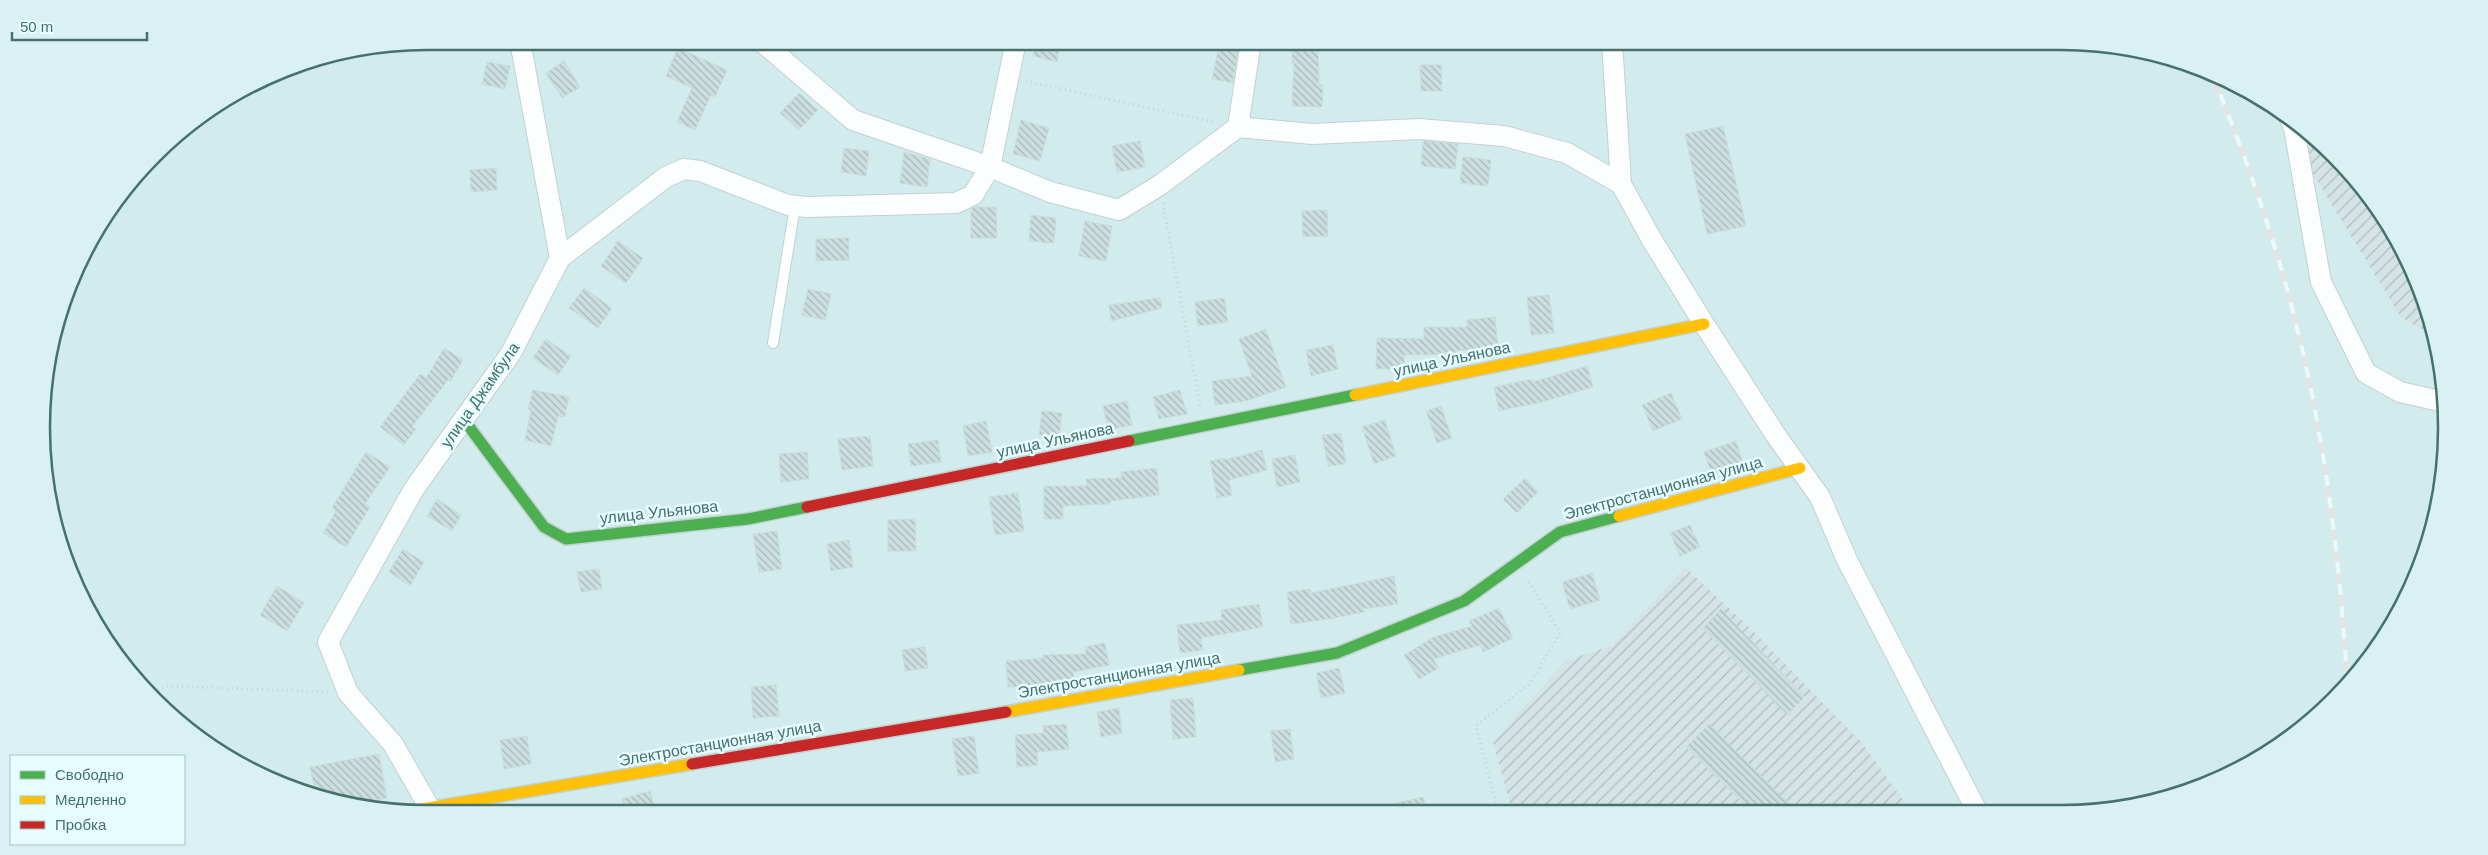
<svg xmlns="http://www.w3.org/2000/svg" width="2488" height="855" viewBox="0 0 2488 855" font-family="Helvetica,sans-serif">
	<defs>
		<pattern id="industrial-furrows" width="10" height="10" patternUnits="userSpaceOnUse" patternTransform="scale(1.25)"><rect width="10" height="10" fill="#d4e4e5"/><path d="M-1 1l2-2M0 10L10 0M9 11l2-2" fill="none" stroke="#aebdbe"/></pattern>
		<pattern id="building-back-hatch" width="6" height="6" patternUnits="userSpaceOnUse" patternTransform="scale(1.25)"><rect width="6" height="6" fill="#cbdfde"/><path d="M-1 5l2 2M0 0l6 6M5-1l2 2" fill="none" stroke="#a7b9b8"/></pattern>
	</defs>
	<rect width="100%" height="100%" fill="#e6f4f6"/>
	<polygon fill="#d2ecee" points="428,41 2060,41 2160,54 2231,81 2295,121 2351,173 2395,234 2426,303 2443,377 2446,452 2434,527 2395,621 2315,718 2231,774 2111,810 428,814 328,801 213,748 155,701 107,642 54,527 42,452 45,377 81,256 121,193 173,137 280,71 352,49"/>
	<g fill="url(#industrial-furrows)">
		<polygon points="2271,106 2295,121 2351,173 2395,234 2426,303 2434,336 2401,317"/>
		<polygon points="1685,567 1752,630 1862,743 1911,811 1512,812 1493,742 1565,661 1613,645"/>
	</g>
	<g fill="url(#building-back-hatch)" stroke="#c9dddd">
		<polygon points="1036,41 1061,41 1057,62 1033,56"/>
		<polygon points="1220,41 1239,43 1233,83 1212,79"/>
		<polygon points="1292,41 1318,41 1319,84 1323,85 1322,107 1292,106 1294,63 1292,63"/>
		<polygon points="678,48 727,70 715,97 711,95 695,130 677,122 692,88 666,76"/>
		<polygon points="564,61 580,87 562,98 546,73"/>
		<polygon points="487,62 510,66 505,89 482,84"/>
		<polygon points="1420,65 1441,65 1442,91 1421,91"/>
		<polygon points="799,93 818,110 799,130 780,113"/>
		<polygon points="1021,120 1049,128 1040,161 1013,154"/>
		<polygon points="1723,126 1746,226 1707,234 1685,134"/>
		<polygon points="1140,141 1145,167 1117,172 1112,146"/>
		<polygon points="1423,141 1458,144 1455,169 1421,166"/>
		<polygon points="844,148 869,151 866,176 841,172"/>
		<polygon points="904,152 930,159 927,187 900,183"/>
		<polygon points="1463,157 1491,160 1488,186 1460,183"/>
		<polygon points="496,168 497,190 471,192 470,170"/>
		<polygon points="974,207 996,207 997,238 971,238 971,209"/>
		<polygon points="1327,210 1328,236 1303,237 1302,211"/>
		<polygon points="1031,215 1056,218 1054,243 1029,241"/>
		<polygon points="1085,221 1112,226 1106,261 1079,256"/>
		<polygon points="849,238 849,260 816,261 816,239"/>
		<polygon points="618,241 643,258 626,283 601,266"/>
		<polygon points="584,288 612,308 598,328 569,308"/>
		<polygon points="808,289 831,294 825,320 802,315"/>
		<polygon points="1549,295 1554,333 1531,335 1527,297"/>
		<polygon points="1160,298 1162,308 1111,321 1109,305"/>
		<polygon points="1224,298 1228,322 1198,326 1195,302"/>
		<polygon points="1495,317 1498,347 1456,351 1456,354 1404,355 1404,369 1376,369 1377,338 1424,339 1424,327 1467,327 1467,320"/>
		<polygon points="1266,329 1286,387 1246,401 1215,405 1212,381 1252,376 1239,339"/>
		<polygon points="546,339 571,356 558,375 533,358"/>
		<polygon points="1333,345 1338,369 1311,376 1306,350"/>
		<polygon points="444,348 463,360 450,382 448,380 412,427 416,429 404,445 380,427 420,374 426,378"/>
		<polygon points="1587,366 1593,387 1542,402 1499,411 1494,387 1533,379 1533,382"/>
		<polygon points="533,390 569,397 565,417 558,416 551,446 525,440 531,410 528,409"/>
		<polygon points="1180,390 1187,414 1159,419 1153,397"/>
		<polygon points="1671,393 1682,419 1653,431 1642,405"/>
		<polygon points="1127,401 1132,425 1108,430 1103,406"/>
		<polygon points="1441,406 1452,438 1437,443 1426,411"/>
		<polygon points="1042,411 1062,413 1059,438 1039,435"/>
		<polygon points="1385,420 1396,456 1374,464 1362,427"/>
		<polygon points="986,421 992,452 968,456 963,426"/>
		<polygon points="1341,433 1346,464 1328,466 1322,435"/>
		<polygon points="870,436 873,466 842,470 838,439"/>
		<polygon points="938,440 941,462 911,466 908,444"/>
		<polygon points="1736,441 1744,466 1712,475 1704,452"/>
		<polygon points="1262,450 1267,470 1229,480 1232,495 1217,498 1210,461 1225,458 1225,460"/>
		<polygon points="366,452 390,467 365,504 370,507 346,547 323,533 336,511 332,508"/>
		<polygon points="807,452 809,479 781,482 779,454"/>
		<polygon points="1295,455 1300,482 1277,487 1272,459"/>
		<polygon points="1157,468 1159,495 1110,501 1110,504 1063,506 1063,519 1044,519 1044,486 1087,486 1086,479 1122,478 1121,472"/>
		<polygon points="1525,478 1538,492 1517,513 1503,499"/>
		<polygon points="1018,493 1024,531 995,535 989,497"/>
		<polygon points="437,499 461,515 452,531 427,516"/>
		<polygon points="915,519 916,551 888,551 888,520"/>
		<polygon points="1690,525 1700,547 1680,556 1670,533"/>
		<polygon points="777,531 782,569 759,572 753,534"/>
		<polygon points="849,540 853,567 831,571 827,544"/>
		<polygon points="403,549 424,562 410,586 389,572"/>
		<polygon points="599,569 602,589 581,592 577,572"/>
		<polygon points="1592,573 1600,600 1570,609 1562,582"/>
		<polygon points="1394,576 1398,604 1363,609 1364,612 1329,619 1291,624 1287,592 1310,589 1311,593"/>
		<polygon points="277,586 304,603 287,631 260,615"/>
		<polygon points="1259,604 1263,627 1201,638 1203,650 1180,653 1177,625 1222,620 1221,610"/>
		<polygon points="1499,608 1513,638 1483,652 1480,645 1433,659 1439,668 1419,679 1404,655 1434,637 1472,626 1469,621"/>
		<polygon points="1721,609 1805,697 1787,715 1703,628"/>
		<polygon points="1105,643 1109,665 1073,672 1074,683 1008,687 1006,661 1044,658 1043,655 1086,654 1085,647"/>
		<polygon points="925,647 928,668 905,671 902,650"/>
		<polygon points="1339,668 1345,693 1321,698 1316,673"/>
		<polygon points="776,685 779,716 753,718 751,687"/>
		<polygon points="1193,698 1196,737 1173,739 1170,700"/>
		<polygon points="1119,708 1122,733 1101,737 1097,712"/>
		<polygon points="1066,724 1069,749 1037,752 1038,765 1017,767 1015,735 1044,733 1043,726"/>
		<polygon points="1709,724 1796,811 1751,811 1686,747"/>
		<polygon points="1290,729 1294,759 1275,762 1271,731"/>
		<polygon points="527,736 531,764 504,769 500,740"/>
		<polygon points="974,736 979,773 958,776 952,739"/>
		<polygon points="379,754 387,798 355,804 328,801 316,795 310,767"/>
		<polygon points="650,791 655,809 641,813 626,813 622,799"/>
		<polygon points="1423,797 1427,812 1384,812 1383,806"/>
	</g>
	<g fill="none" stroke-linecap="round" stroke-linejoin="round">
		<g stroke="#c2d1d1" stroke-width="12">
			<polyline id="lane" points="773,343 795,206"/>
		</g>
		<g stroke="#c2d1d1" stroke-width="22">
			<g id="street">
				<polyline points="761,41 853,120 990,167 1050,192 1119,210 1160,185 1238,127 1312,134 1419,129 1504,136 1567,153 1621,184"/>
				<polyline points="1612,41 1621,184 1652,240 1704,324 1775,434 1820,497 1847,560 1977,811"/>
				<polyline points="2289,117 2294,128 2321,282 2366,373 2400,392 2444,402"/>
				<polyline points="1238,127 1251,41"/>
				<polyline points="560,258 666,177 684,169 700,171 788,205 807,207 956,203 973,195 990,167 1016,41"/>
				<polyline points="433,814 393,744 348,693 328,642 414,489 511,353 560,258 520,41"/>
			</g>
		</g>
		<g stroke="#c1d1d1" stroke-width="14">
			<g id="fast">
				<polyline points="464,420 544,527 566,539 748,519 807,507"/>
				<polyline points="1129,441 1355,395"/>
				<polyline points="1239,670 1337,653 1464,601 1560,532 1619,516"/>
			</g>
		</g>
		<g stroke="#c1d1d1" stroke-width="14">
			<g id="slow">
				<polyline points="1355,395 1704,324"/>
				<polyline points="1619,516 1800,468"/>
				<polyline points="1006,712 1239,670"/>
				<polyline points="410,811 692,764"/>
			</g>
		</g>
		<g stroke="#c1d1d1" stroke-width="14">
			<g id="jam">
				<polyline points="807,507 1129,441"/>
				<polyline points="692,764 1006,712"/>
			</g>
		</g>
		<g stroke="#c6d4d3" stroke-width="3" stroke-dasharray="1 4" stroke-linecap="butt">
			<polyline points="1026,81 1213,122"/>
			<polyline points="1163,203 1200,406"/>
			<polyline points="149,695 168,686 329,692"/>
			<polyline points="1498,812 1476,726 1530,683 1560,633 1528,581"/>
		</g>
		<use href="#lane" stroke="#fbfdfe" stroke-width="10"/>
		<use href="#street" stroke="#fbfdfe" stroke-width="20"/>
		<use href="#fast" stroke="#4caf50" stroke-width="11"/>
		<use href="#slow" stroke="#ffc107" stroke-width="11"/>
		<use href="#jam" stroke="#c62828" stroke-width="11"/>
		<g stroke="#e3e5e2" stroke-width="5.5">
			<path id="rail" d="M2212,74C2232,124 2252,175 2268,226C2316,373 2338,526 2347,680"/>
		</g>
		<use href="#rail" stroke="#e6fcff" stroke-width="4" stroke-dasharray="11" stroke-linecap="butt"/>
	</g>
	<g text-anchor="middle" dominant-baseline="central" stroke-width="5" stroke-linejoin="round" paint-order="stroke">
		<g font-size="16" fill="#47726c" stroke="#e6fcff">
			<text transform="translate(1452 359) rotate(-12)">улица Ульянова</text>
			<text transform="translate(480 395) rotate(-55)">улица Джамбула</text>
			<text transform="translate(1055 440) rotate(-12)">улица Ульянова</text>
			<text transform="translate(1663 488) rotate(-15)">Электростанционная улица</text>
			<text transform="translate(659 512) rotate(-6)">улица Ульянова</text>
			<text transform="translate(1119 675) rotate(-10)">Электростанционная улица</text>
			<text transform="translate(720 743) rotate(-10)">Электростанционная улица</text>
		</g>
	</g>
	<path d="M0 0H2488V855H0ZM427 50H2061A377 377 0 0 1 2438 427V428A377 377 0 0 1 2061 805H427A377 377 0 0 1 50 428V427A377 377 0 0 1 427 50Z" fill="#d9f1f3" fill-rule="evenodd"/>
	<path fill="none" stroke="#47726c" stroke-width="2.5" d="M427 50H2061A377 377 0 0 1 2438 427V428A377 377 0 0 1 2061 805H427A377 377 0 0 1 50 428V427A377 377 0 0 1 427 50Z"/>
	<rect x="10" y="755" width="175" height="90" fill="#e6fcff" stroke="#a6c5c4"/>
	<rect x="20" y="771" width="25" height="8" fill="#4caf50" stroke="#a6c5c4"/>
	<text x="55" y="780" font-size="15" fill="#47726c">Свободно</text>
	<rect x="20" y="796" width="25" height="8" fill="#ffc107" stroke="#a6c5c4"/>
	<text x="55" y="805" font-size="15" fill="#47726c">Медленно</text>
	<rect x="20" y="821" width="25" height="8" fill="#c62828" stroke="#a6c5c4"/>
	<text x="55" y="830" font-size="15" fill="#47726c">Пробка</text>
	<path d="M12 32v8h135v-8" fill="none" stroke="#47726c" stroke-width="2.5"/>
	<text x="20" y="32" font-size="15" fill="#47726c" stroke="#e6fcff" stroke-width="4" paint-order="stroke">50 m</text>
</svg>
